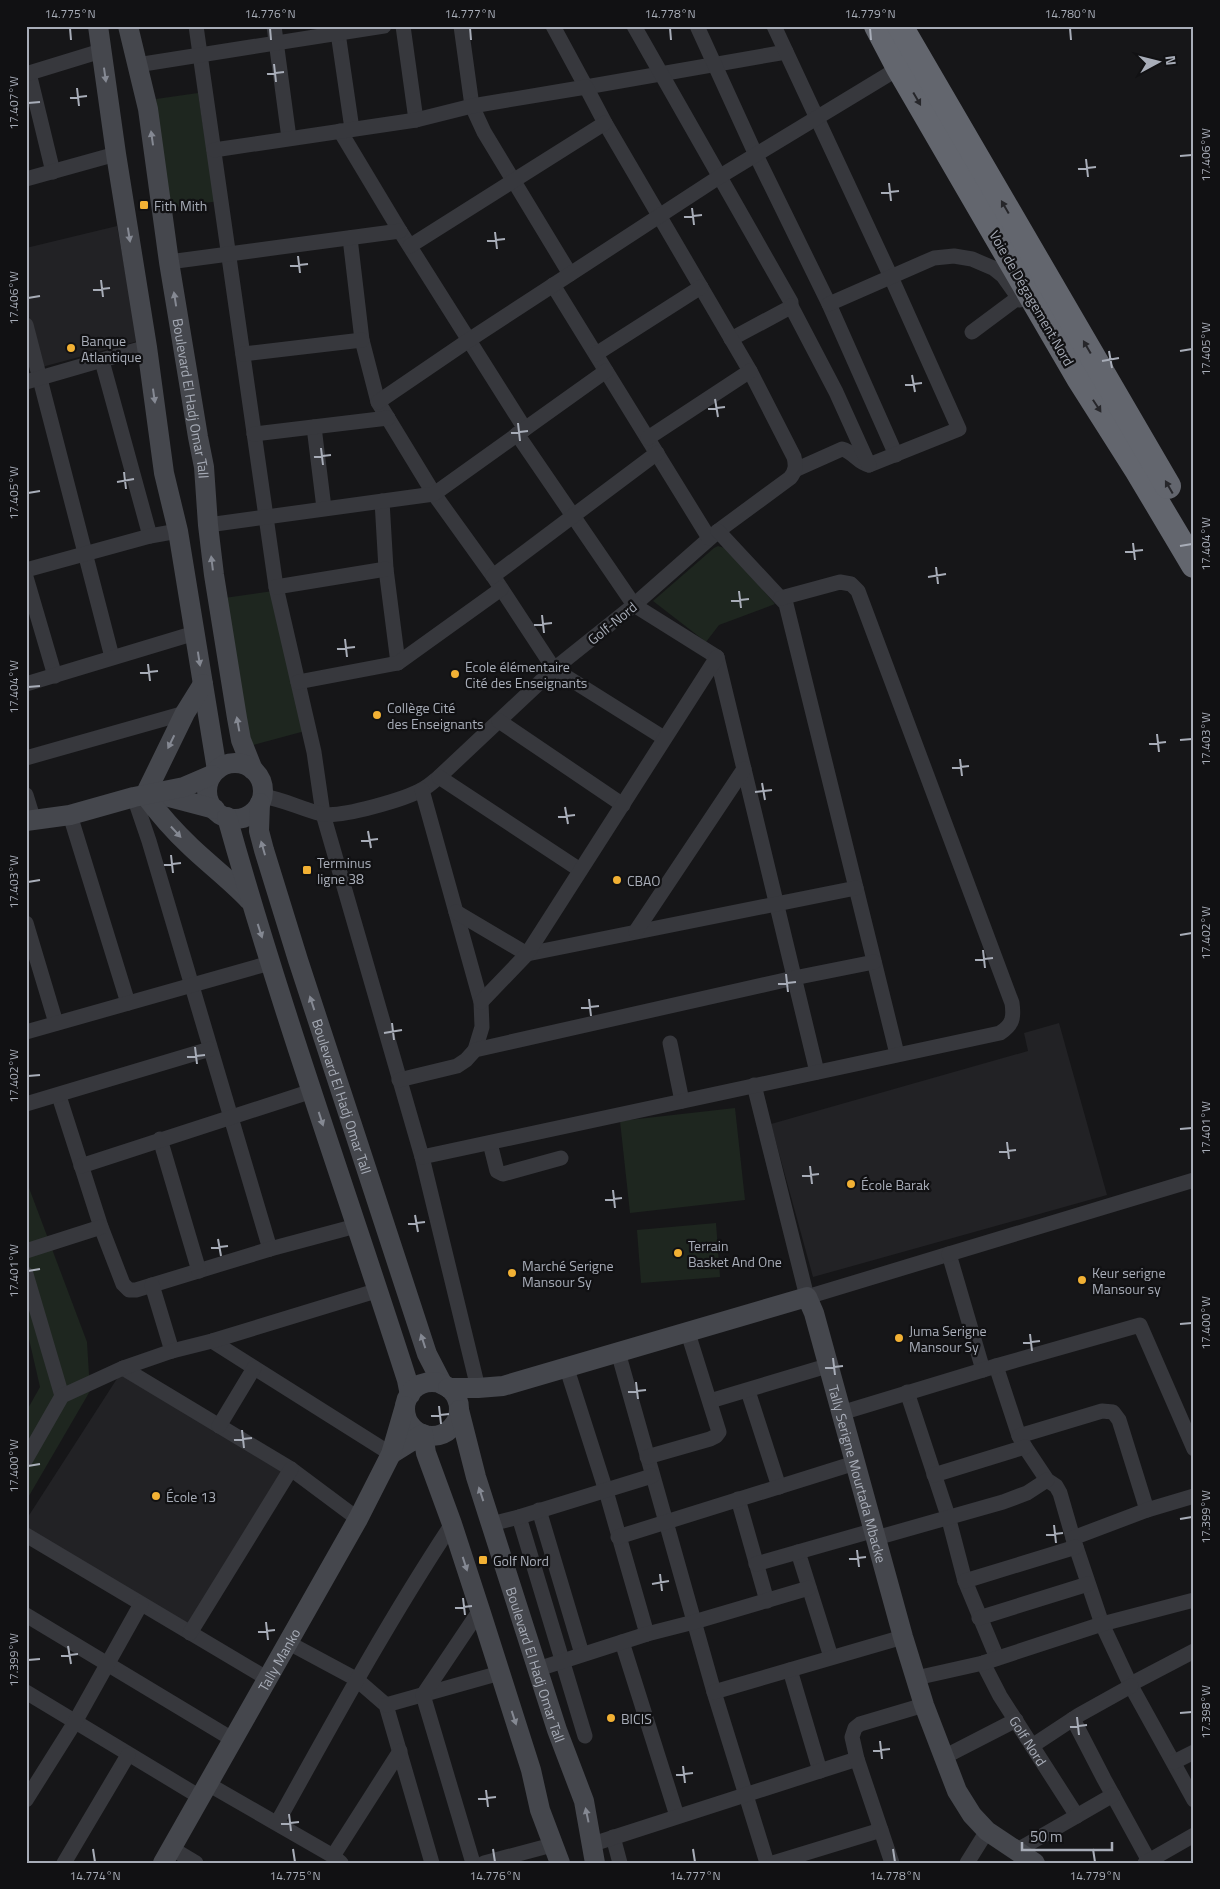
<svg xmlns="http://www.w3.org/2000/svg" width="1220" height="1889" viewBox="0 0 1220 1889" font-family="'Titillium Web',sans-serif">
	<rect width="100%" height="100%" fill="#161618"/>
	<g fill="#222225">
		<polygon points="117,226 138,341 42,367 26,305 26,248"/>
		<polygon points="1059,1023 1107,1195 813,1277 771,1124 1028,1051 1024,1033"/>
		<polygon points="120,1374 285,1472 189,1629 26,1532 26,1520"/>
	</g>
	<g fill="#1e261f">
		<polygon points="198,93 210,170 219,201 169,208 156,99"/>
		<polygon points="718,546 728,549 775,604 719,625 706,642 653,601 714,548"/>
		<polygon points="273,591 305,731 246,747 224,598"/>
		<polygon points="735,1108 745,1200 630,1213 620,1121"/>
		<polygon points="26,1180 87,1342 90,1391 26,1501 26,1412 40,1387 26,1326"/>
		<polygon points="716,1223 720,1277 641,1283 637,1230"/>
	</g>
	<g fill="none" stroke-linecap="round" stroke-linejoin="round">
		<g stroke="#37383d" stroke-width="15">
			<polyline points="196,26 276,587 314,752 323,814 422,1157 478,1388"/>
			<polyline points="274,26 289,138"/>
			<polyline points="337,26 352,129"/>
			<polyline points="403,26 416,120"/>
			<polyline points="461,26 472,106 484,132 570,274"/>
			<polyline points="553,26 586,87 786,52"/>
			<polyline points="634,26 791,302 791,306 787,309 731,339"/>
			<polyline points="697,26 755,153 829,304 896,455"/>
			<path d="M774,26L891,277L959,429L869,465C858,463 854,452 842,449L795,470"/>
			<polyline points="137,65 384,26"/>
			<polyline points="29,73 53,172"/>
			<polyline points="26,74 101,51"/>
			<polyline points="340,131 400,231 525,429"/>
			<path d="M214,150L416,120L472,106L586,87L605,123L750,371L794,457C796,465 796,471 790,478L718,531L634,605L554,669L439,777C434,781 429,786 423,789C406,799 341,818 322,814C301,809 283,799 262,796"/>
			<polyline points="26,179 116,154"/>
			<polyline points="350,238 362,340 378,402 434,494 493,576 554,669 664,738"/>
			<polyline points="410,246 605,123"/>
			<polyline points="169,262 400,231"/>
			<polyline points="553,285 709,538"/>
			<polyline points="829,304 934,258 954,256 972,259 993,268 1003,276 1020,300"/>
			<polyline points="791,306 836,392 869,465"/>
			<polyline points="26,325 112,657"/>
			<polyline points="972,332 1019,297"/>
			<polyline points="243,354 362,340"/>
			<polyline points="596,354 701,287"/>
			<polyline points="102,361 150,536"/>
			<polyline points="26,382 147,347"/>
			<polyline points="378,402 469,340 719,177 899,68"/>
			<polyline points="314,427 324,508"/>
			<polyline points="254,434 388,418"/>
			<polyline points="517,434 634,605 717,657 817,1072"/>
			<polyline points="648,438 750,371"/>
			<polyline points="382,501 386,569 398,663"/>
			<polyline points="208,525 434,494 606,371"/>
			<polyline points="718,531 786,604 897,1054"/>
			<polyline points="26,570 150,536 178,531"/>
			<polyline points="493,576 657,453"/>
			<polyline points="26,577 55,676"/>
			<polyline points="276,587 386,569"/>
			<polyline points="298,682 398,663 501,589"/>
			<polyline points="26,684 195,633"/>
			<polyline points="499,721 623,805"/>
			<polyline points="26,758 185,713"/>
			<polyline points="439,777 580,870"/>
			<polyline points="422,790 481,1002 482,1027 475,1050"/>
			<polyline points="26,795 34,821"/>
			<polyline points="134,797 149,841 270,1249"/>
			<polyline points="70,815 128,1003"/>
			<polyline points="456,912 527,954 856,888"/>
			<polyline points="26,923 56,1023"/>
			<polyline points="636,931 744,769"/>
			<polyline points="481,1002 527,954 717,657"/>
			<polyline points="26,1032 270,963"/>
			<polyline points="670,1043 682,1101"/>
			<polyline points="399,1080 457,1066 466,1060 475,1050 794,978 874,962"/>
			<polyline points="754,1085 807,1297 949,1254 983,1370"/>
			<polyline points="59,1096 101,1227 123,1284 129,1290 136,1290 270,1249 356,1226"/>
			<polyline points="26,1104 210,1049"/>
			<polyline points="160,1139 199,1271"/>
			<polyline points="490,1143 497,1171 503,1174 561,1158"/>
			<path d="M422,1157L1000,1033C1013,1025 1014,1017 1012,1003L858,591L851,584L840,582L781,598"/>
			<polyline points="81,1166 312,1091"/>
			<polyline points="26,1251 101,1227"/>
			<polyline points="949,1254 1194,1180"/>
			<polyline points="26,1274 62,1396"/>
			<polyline points="152,1285 172,1351"/>
			<polyline points="212,1341 391,1454"/>
			<polyline points="618,1352 714,1692 767,1863"/>
			<polyline points="996,1366 1019,1436 1025,1447 1047,1480 1056,1486 1060,1493 1073,1538 1102,1624 1131,1686 1194,1800"/>
			<polyline points="123,1368 291,1469 358,1519"/>
			<polyline points="567,1369 606,1491 647,1634"/>
			<polyline points="748,1391 779,1487"/>
			<polyline points="907,1392 948,1516 965,1581 997,1658"/>
			<polyline points="710,1401 827,1366"/>
			<polyline points="841,1413 996,1366 1140,1325 1194,1449"/>
			<polyline points="219,1426 254,1368"/>
			<polyline points="1019,1436 1102,1411 1113,1412 1119,1420 1147,1510"/>
			<polyline points="647,1457 710,1439 716,1436 719,1432 688,1333"/>
			<polyline points="26,1459 62,1396 123,1368 172,1351 212,1341 379,1290"/>
			<polyline points="934,1475 1025,1447"/>
			<polyline points="738,1499 767,1601"/>
			<polyline points="539,1510 582,1654"/>
			<polyline points="519,1517 585,1736"/>
			<polyline points="491,1524 519,1517 652,1476"/>
			<polyline points="26,1535 268,1679"/>
			<polyline points="618,1537 855,1463"/>
			<polyline points="876,1538 1003,1502 1027,1493 1047,1480"/>
			<polyline points="1073,1538 1147,1510 1194,1496"/>
			<polyline points="798,1552 831,1657"/>
			<polyline points="756,1564 875,1530"/>
			<polyline points="965,1581 1076,1547"/>
			<polyline points="26,1615 232,1739"/>
			<polyline points="979,1618 1088,1584"/>
			<polyline points="190,1633 291,1469"/>
			<polyline points="622,1642 677,1816"/>
			<polyline points="289,1643 356,1679 386,1705 432,1863"/>
			<path id="s1" d="M983,1663L1000,1696L1077,1816"/>
			<polyline points="538,1669 647,1634 694,1622 809,1588"/>
			<polyline points="790,1670 820,1771"/>
			<polyline points="916,1678 983,1663 1102,1624 1194,1600"/>
			<polyline points="1131,1684 1194,1651"/>
			<polyline points="26,1692 200,1797"/>
			<polyline points="714,1692 903,1637"/>
			<polyline points="386,1705 500,1673"/>
			<polyline points="1073,1719 1104,1779 1149,1861"/>
			<polyline points="1032,1746 1079,1715 1131,1686"/>
			<polyline points="944,1757 1016,1720"/>
			<polyline points="1174,1762 1194,1752"/>
			<polyline points="208,1784 333,1856 341,1863"/>
			<polyline points="26,1800 75,1722 141,1604"/>
			<path d="M277,1823C333,1722 388,1621 452,1524"/>
			<polyline points="613,1837 620,1863"/>
			<polyline points="593,1844 857,1759"/>
			<polyline points="171,1848 196,1863"/>
			<polyline points="1016,1851 1113,1795"/>
			<polyline points="333,1856 400,1751"/>
			<polyline points="64,1863 128,1755"/>
			<polyline points="473,1863 423,1695 480,1610"/>
			<polyline points="484,1863 552,1845"/>
			<polyline points="773,1863 881,1830"/>
			<polyline points="892,1863 857,1759 852,1737 855,1728 860,1724 924,1705"/>
			<polyline points="967,1863 987,1831"/>
			<polyline points="1145,1863 1194,1835"/>
		</g>
		<g stroke="#45474d" stroke-width="20">
			<polyline points="98,26 116,154 147,347 164,473 178,531 217,770"/>
			<path id="s2" d="M128,26L148,109L169,262L198,437L204,467L208,525L214,575L237,718L241,740L253,770"/>
			<circle cx="235" cy="791" r="28"/>
			<polyline points="158,794 215,809"/>
			<path d="M145,795C159,814 174,831 191,847C210,865 231,881 249,900"/>
			<polyline points="145,795 185,713 203,684"/>
			<path id="s3" d="M260,803L259,831L264,850L298,960L427,1354L443,1385"/>
			<path d="M227,817C280,1007 347,1193 407,1380L410,1395"/>
			<polyline points="26,821 70,815 134,797 184,787 212,775"/>
			<circle cx="432" cy="1409" r="27"/>
			<path id="s4" d="M448,1388H478L503,1386L807,1297L814,1313L903,1637L924,1705L957,1791L972,1815L987,1831L1035,1863"/>
			<path id="s5" d="M459,1410L476,1477L557,1730L584,1801L595,1863"/>
			<polyline points="391,1454 423,1434 426,1453 452,1524 480,1610 531,1770 540,1810 560,1863"/>
			<path id="s6" d="M163,1863L358,1519L391,1454L405,1406"/>
		</g>
		<g stroke="#63666e" stroke-width="26">
			<polyline points="877,26 899,68 1079,378 1138,471 1194,565"/>
			<polyline points="900,26 1168,486"/>
		</g>
	</g>
	<defs><path id="oneway-solid" d="M-6-.8H1V-3.2L6.5 0L1 3.2V.8H-6Z" transform="scale(1.25)"/></defs>
	<g fill="#858993">
		<use href="#oneway-solid" transform="translate(105 75) rotate(82)"/>
		<use href="#oneway-solid" transform="translate(152 138) rotate(-98)"/>
		<use href="#oneway-solid" transform="translate(129 235) rotate(81)"/>
		<use href="#oneway-solid" transform="translate(175 299) rotate(-99)"/>
		<use href="#oneway-solid" transform="translate(154 396) rotate(82)"/>
		<use href="#oneway-solid" transform="translate(212 563) rotate(-97)"/>
		<use href="#oneway-solid" transform="translate(199 659) rotate(81)"/>
		<use href="#oneway-solid" transform="translate(238 724) rotate(-100)"/>
		<use href="#oneway-solid" transform="translate(171 742) rotate(116)"/>
		<use href="#oneway-solid" transform="translate(176 832) rotate(47)"/>
		<use href="#oneway-solid" transform="translate(263 848) rotate(-106)"/>
		<use href="#oneway-solid" transform="translate(260 931) rotate(72)"/>
		<use href="#oneway-solid" transform="translate(312 1003) rotate(-108)"/>
		<use href="#oneway-solid" transform="translate(321 1119) rotate(72)"/>
		<use href="#oneway-solid" transform="translate(423 1341) rotate(-108)"/>
		<use href="#oneway-solid" transform="translate(481 1494) rotate(-108)"/>
		<use href="#oneway-solid" transform="translate(465 1564) rotate(72)"/>
		<use href="#oneway-solid" transform="translate(514 1718) rotate(72)"/>
		<use href="#oneway-solid" transform="translate(587 1815) rotate(-102)"/>
	</g>
	<g fill="#26262a">
		<use href="#oneway-solid" transform="translate(917 99) rotate(60)"/>
		<use href="#oneway-solid" transform="translate(1005 207) rotate(-120)"/>
		<use href="#oneway-solid" transform="translate(1087 347) rotate(-120)"/>
		<use href="#oneway-solid" transform="translate(1097 406) rotate(57)"/>
		<use href="#oneway-solid" transform="translate(1169 487) rotate(-120)"/>
	</g>
	<path fill="none" stroke="#a8adb8" stroke-width="2" d="M70,28L71,40M270,28L271,40M470,28L471,40M670,28L671,40M870,28L871,40M1070,28L1071,40M274,64L276,82M267,74L284,72M77,88L79,106M70,98L87,96M28,103L40,102M1180,156L1192,155M1086,159L1088,177M1078,169L1096,167M889,183L891,201M881,193L899,191M692,208L694,225M684,217L702,215M495,232L497,249M487,241L505,239M298,256L300,273M290,266L308,264M101,280L103,297M93,290L110,288M28,298L40,296M1109,351L1112,368M1180,351L1192,349M1102,361L1119,358M912,375L915,392M905,385L922,383M715,399L718,417M708,409L725,407M518,423L520,441M511,433L528,431M321,448L323,465M314,457L331,455M124,472L126,489M117,482L134,479M28,493L40,491M1133,543L1135,560M1180,546L1192,544M1125,552L1143,550M936,567L938,584M928,577L946,574M739,591L741,608M731,601L749,599M542,615L544,633M534,625L552,623M345,639L347,657M337,649L355,647M148,664L150,681M140,673L158,671M28,687L40,686M1157,734L1159,752M1180,740L1192,739M1149,744L1166,742M960,759L962,776M952,768L969,766M762,783L765,800M755,792L772,790M565,807L568,824M558,817L575,815M368,831L371,848M361,841L378,839M171,855L173,873M164,865L181,863M28,882L40,880M1180,935L1192,933M983,950L985,968M975,960L993,958M786,974L788,992M778,984L796,982M589,999L591,1016M581,1008L599,1006M392,1023L394,1040M384,1033L402,1030M195,1047L197,1064M187,1057L205,1055M28,1076L40,1075M1180,1129L1192,1128M1007,1142L1009,1159M999,1152L1016,1150M810,1166L812,1184M802,1176L819,1174M613,1190L615,1208M605,1200L622,1198M415,1215L418,1232M408,1224L425,1222M218,1239L221,1256M211,1248L228,1246M28,1271L40,1269M1180,1324L1192,1323M1030,1334L1032,1351M1023,1343L1040,1341M833,1358L835,1375M825,1368L843,1366M636,1382L638,1399M628,1392L646,1390M439,1406L441,1424M431,1416L449,1414M242,1430L244,1448M234,1440L252,1438M28,1466L40,1464M1180,1519L1192,1517M1054,1525L1056,1543M1046,1535L1063,1533M857,1550L859,1567M849,1559L866,1557M660,1574L662,1591M652,1584L669,1581M463,1598L465,1615M455,1608L472,1606M266,1622L268,1640M258,1632L275,1630M68,1646L71,1664M61,1656L78,1654M28,1660L40,1659M1180,1713L1192,1712M1077,1717L1079,1735M1070,1727L1087,1725M880,1741L882,1759M873,1751L890,1749M683,1766L685,1783M676,1775L693,1773M486,1790L488,1807M478,1799L496,1797M289,1814L291,1831M281,1824L299,1822M93,1849L95,1862M293,1849L295,1862M493,1849L495,1862M693,1849L695,1862M893,1849L895,1862M1093,1849L1095,1862"/>
	<g fill="#f2b134" stroke="#111113" stroke-width="2">
		<rect x="139" y="200" width="10" height="10" rx="2.5"/>
		<circle cx="71" cy="348" r="5"/>
		<circle cx="455" cy="674" r="5"/>
		<circle cx="377" cy="715" r="5"/>
		<rect x="302" y="865" width="10" height="10" rx="2.5"/>
		<circle cx="617" cy="880" r="5"/>
		<circle cx="851" cy="1184" r="5"/>
		<circle cx="678" cy="1253" r="5"/>
		<circle cx="512" cy="1273" r="5"/>
		<circle cx="1082" cy="1280" r="5"/>
		<circle cx="899" cy="1338" r="5"/>
		<circle cx="156" cy="1496" r="5"/>
		<rect x="478" y="1555" width="10" height="10" rx="2.5"/>
		<circle cx="611" cy="1718" r="5"/>
	</g>
	<g text-anchor="middle" dominant-baseline="central" stroke-width="4.5" stroke-linejoin="round" paint-order="stroke">
		<g font-size="14" fill="#a8adb8" stroke="#111113" text-anchor="start">
			<text x="154" y="205">Fith Mith</text>
			<text x="81" y="340">Banque<tspan x="81" dy="16">Atlantique</tspan></text>
			<text x="465" y="666">Ecole élémentaire<tspan x="465" dy="16">Cité des Enseignants</tspan></text>
			<text x="387" y="707">Collège Cité<tspan x="387" dy="16">des Enseignants</tspan></text>
			<text x="317" y="862">Terminus<tspan x="317" dy="16">ligne 38</tspan></text>
			<text x="627" y="880">CBAO</text>
			<text x="861" y="1184">École Barak</text>
			<text x="688" y="1245">Terrain<tspan x="688" dy="16">Basket And One</tspan></text>
			<text x="522" y="1265">Marché Serigne<tspan x="522" dy="16">Mansour Sy</tspan></text>
			<text x="1092" y="1272">Keur serigne<tspan x="1092" dy="16">Mansour sy</tspan></text>
			<text x="909" y="1330">Juma Serigne<tspan x="909" dy="16">Mansour Sy</tspan></text>
			<text x="166" y="1496">École 13</text>
			<text x="493" y="1560">Golf Nord</text>
			<text x="621" y="1718">BICIS</text>
		</g>
		<g font-size="14" fill="#a8adb8" stroke="#111113">
			<text transform="translate(1032 298) rotate(60)">Voie de Dégagement Nord</text>
			<text stroke="none"><textPath href="#s2" startOffset="378">Boulevard El Hadj Omar Tall</textPath></text>
			<text transform="translate(612 623) rotate(-39)">Golf-Nord</text>
			<text stroke="none"><textPath href="#s3" startOffset="306">Boulevard El Hadj Omar Tall</textPath></text>
			<text stroke="none"><textPath href="#s4" startOffset="556">Tally Serigne Mourtada Mbacke</textPath></text>
			<text stroke="none"><textPath href="#s6" startOffset="234">Tally Manko</textPath></text>
			<text stroke="none"><textPath href="#s5" startOffset="266">Boulevard El Hadj Omar Tall</textPath></text>
			<text stroke="none"><textPath href="#s1" startOffset="90">Golf Nord</textPath></text>
		</g>
	</g>
	<rect width="1220" height="1889" fill="none" stroke="#111113" stroke-width="55"/>
	<g transform="translate(1158 62) rotate(83)" stroke="#111113" stroke-width="4" paint-order="stroke">
	<path d="M0-4L9 19L0 12L-9 19Z" fill="#a8adb8"/>
	<text y="-8" font-size="14" font-weight="bold" text-anchor="middle" fill="#a8adb8">N</text>
	</g>
	<path d="M1022 1842v8h90v-8" fill="none" stroke="#a8adb8" stroke-width="2.5"/>
	<text x="1030" y="1842" font-size="15" fill="#a8adb8" stroke="#111113" stroke-width="4" paint-order="stroke">50 m</text>
	<rect x="28" y="28" width="1164" height="1834" fill="none" stroke="#a8adb8" stroke-width="2"/>
	<g font-size="12" text-anchor="middle" fill="#a8adb8">
		<text x="70" y="18">14.775°N</text>
		<text x="270" y="18">14.776°N</text>
		<text x="470" y="18">14.777°N</text>
		<text x="670" y="18">14.778°N</text>
		<text x="870" y="18">14.779°N</text>
		<text x="1070" y="18">14.780°N</text>
		<text transform="translate(14 103) rotate(-90)" y="4">17.407°W</text>
		<text transform="translate(1206 155) rotate(-90)" y="4">17.406°W</text>
		<text transform="translate(14 298) rotate(-90)" y="4">17.406°W</text>
		<text transform="translate(1206 349) rotate(-90)" y="4">17.405°W</text>
		<text transform="translate(14 493) rotate(-90)" y="4">17.405°W</text>
		<text transform="translate(1206 544) rotate(-90)" y="4">17.404°W</text>
		<text transform="translate(14 687) rotate(-90)" y="4">17.404°W</text>
		<text transform="translate(1206 739) rotate(-90)" y="4">17.403°W</text>
		<text transform="translate(14 882) rotate(-90)" y="4">17.403°W</text>
		<text transform="translate(1206 933) rotate(-90)" y="4">17.402°W</text>
		<text transform="translate(14 1076) rotate(-90)" y="4">17.402°W</text>
		<text transform="translate(1206 1128) rotate(-90)" y="4">17.401°W</text>
		<text transform="translate(14 1271) rotate(-90)" y="4">17.401°W</text>
		<text transform="translate(1206 1323) rotate(-90)" y="4">17.400°W</text>
		<text transform="translate(14 1466) rotate(-90)" y="4">17.400°W</text>
		<text transform="translate(1206 1517) rotate(-90)" y="4">17.399°W</text>
		<text transform="translate(14 1660) rotate(-90)" y="4">17.399°W</text>
		<text transform="translate(1206 1712) rotate(-90)" y="4">17.398°W</text>
		<text x="95" y="1880">14.774°N</text>
		<text x="295" y="1880">14.775°N</text>
		<text x="495" y="1880">14.776°N</text>
		<text x="695" y="1880">14.777°N</text>
		<text x="895" y="1880">14.778°N</text>
		<text x="1095" y="1880">14.779°N</text>
	</g>
</svg>
